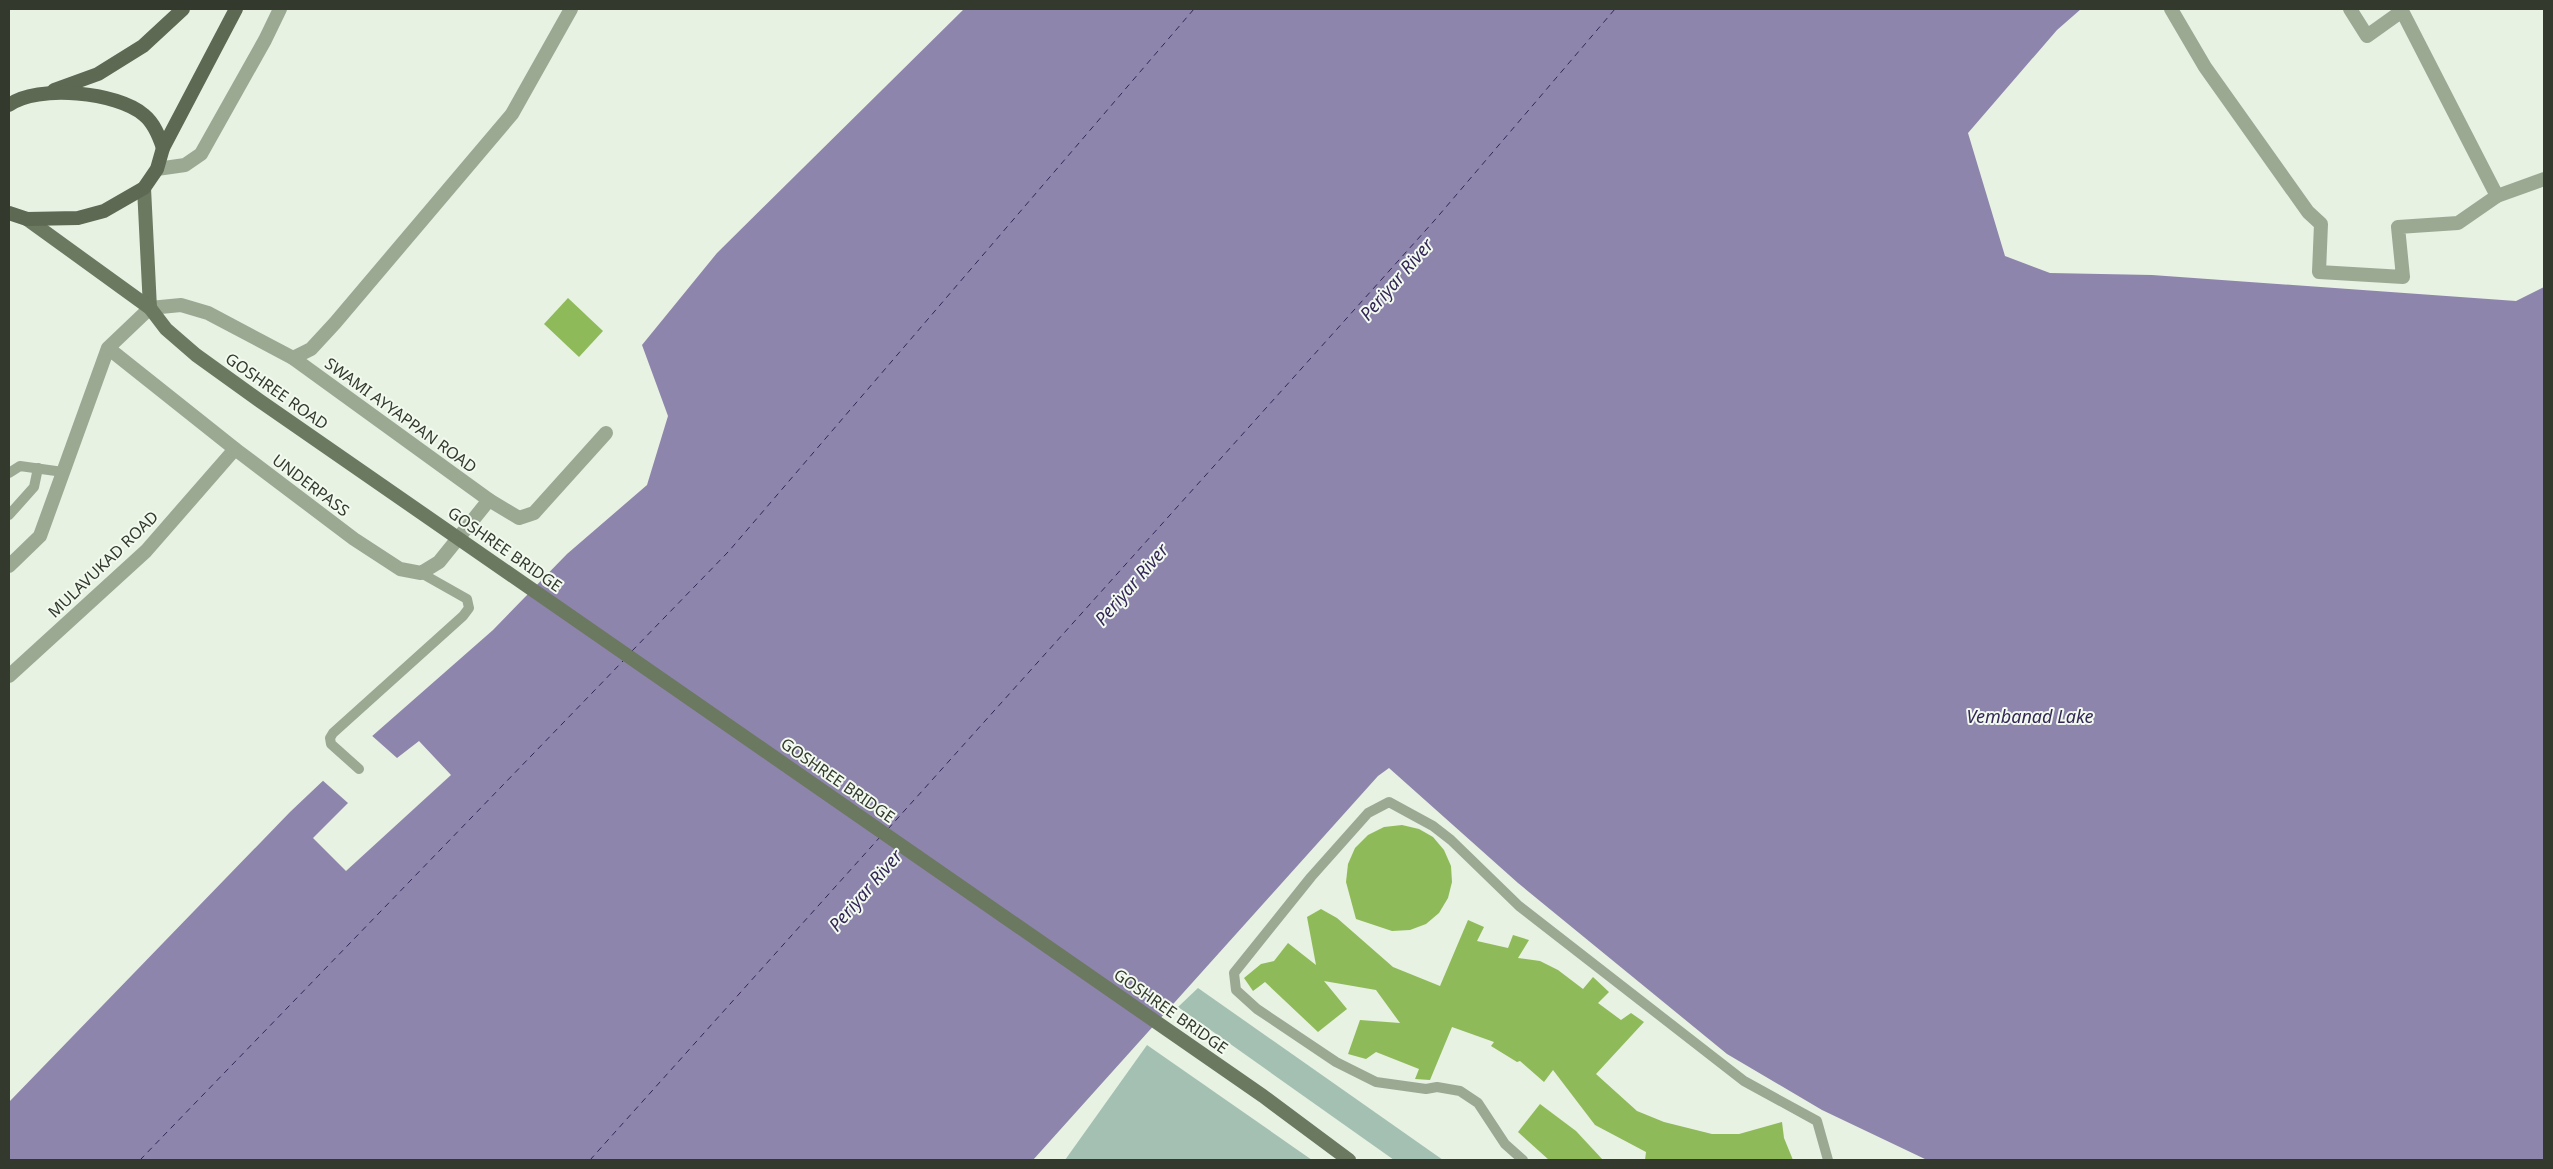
<svg xmlns="http://www.w3.org/2000/svg" width="2553" height="1169" viewBox="0 0 2553 1169" font-family="'Noto Sans',sans-serif">
	<rect width="100%" height="100%" fill="#e7f2e3"/>
	<g fill="#a4c0b3">
		<polygon points="1198,988 1443,1160 1394,1160 1178,1007"/>
		<polygon points="1147,1045 1312,1160 1065,1160"/>
	</g>
	<polygon fill="#8e85ac" points="964,9 2081,9 2057,30 1968,133 2005,256 2050,273 2152,275 2516,301 2544,287 2544,1160 1927,1160 1822,1110 1727,1054 1518,883 1389,768 1378,776 1033,1160 9,1160 9,1102 290,812 346,759 493,630 567,554 647,485 668,416 642,345 717,253"/>
	<polygon fill="#e7f2e3" points="370,734 397,758 419,741 451,775 346,871 313,838 348,803 321,779"/>
	<g fill="none" stroke-linecap="round" stroke-linejoin="round">
		<g stroke="#332657" stroke-width="1" stroke-dasharray="6 5" stroke-linecap="butt">
			<polyline points="632,651 729,551 1194,9"/>
			<polyline points="888,829 1434,221 1615,9"/>
			<polyline points="140,1160 623,661"/>
			<polyline points="590,1160 880,837"/>
		</g>
	</g>
	<g fill="#8fba59">
		<polygon points="568,298 603,331 579,357 544,324"/>
		<polygon points="1402,825 1419,829 1433,837 1444,850 1451,866 1452,882 1448,898 1439,913 1426,924 1410,930 1392,931 1356,919 1346,882 1348,864 1355,848 1368,835 1384,827"/>
		<polygon points="1321,909 1337,918 1393,967 1440,986 1468,920 1484,927 1477,941 1508,948 1513,935 1529,940 1518,958 1540,961 1558,970 1583,989 1593,977 1609,992 1598,1003 1621,1020 1631,1013 1644,1022 1596,1074 1637,1111 1664,1122 1712,1134 1739,1134 1782,1122 1784,1138 1793,1160 1645,1160 1646,1152 1595,1125 1553,1070 1544,1082 1520,1061 1517,1062 1491,1046 1494,1042 1452,1027 1430,1080 1415,1079 1419,1069 1376,1052 1366,1059 1348,1054 1360,1020 1400,1023 1376,990 1324,981 1347,1009 1318,1032 1265,982 1253,991 1244,978 1261,964 1274,961 1288,943 1316,965 1307,917"/>
		<polygon points="1540,1104 1576,1131 1603,1160 1549,1160 1518,1132"/>
	</g>
	<g fill="none" stroke-linecap="round" stroke-linejoin="round">
		<g stroke="#9ba993" stroke-width="10">
			<polyline points="9,473 20,466 63,472"/>
			<polyline points="9,515 34,487 38,468"/>
			<polyline points="359,769 331,744 330,738 333,733 463,616 469,608 467,599 421,573"/>
			<polyline points="1523,1160 1505,1144 1478,1103 1460,1091 1437,1087 1426,1089 1376,1082 1336,1062 1257,1009 1236,990 1234,973 1311,877 1368,813 1389,802 1433,826 1451,840 1519,906 1744,1081 1817,1121 1828,1160"/>
		</g>
		<g stroke="#9ba993" stroke-width="14">
			<polyline points="2171,9 2205,67 2308,212 2321,224 2319,272 2403,277 2398,227 2458,223 2497,196 2402,11 2367,36 2350,9"/>
			<polyline points="157,169 185,165 201,154 265,40 280,9"/>
			<polyline points="2497,196 2544,179"/>
			<polyline points="489,500 519,518 534,513 606,433"/>
			<polyline points="9,676 146,551 235,449"/>
		</g>
		<g stroke="#9ba993" stroke-width="14">
			<polyline points="293,358 311,349 335,323 512,114 571,9"/>
			<polyline points="9,566 40,536 108,348 150,308 181,305 208,313 293,358 489,500 439,562 421,573 400,569 354,539 235,449 108,348"/>
		</g>
		<g stroke="#6b7960" stroke-width="14">
			<polyline points="144,188 150,308"/>
			<polyline points="27,219 150,308 166,329 196,355 260,401 1263,1096 1349,1160"/>
		</g>
		<g stroke="#5d6952" stroke-width="14">
			<polyline points="54,90 98,74 143,46 183,9"/>
			<path d="M9,105C37,84 118,92 144,115C154,123 159,136 163,148"/>
			<polyline points="9,213 27,219 78,218 104,211 144,188 157,169 163,148 236,9"/>
		</g>
	</g>
	<g text-anchor="middle" dominant-baseline="central" stroke-width="4" stroke-linejoin="round" paint-order="stroke">
		<g font-size="16" fill="#33392d" stroke="#f2f9ef">
			<text transform="translate(277 391) rotate(35)">GOSHREE ROAD</text>
			<text transform="translate(401 415) rotate(36)">SWAMI AYYAPPAN ROAD</text>
			<text transform="translate(311 485) rotate(37)">UNDERPASS</text>
			<text transform="translate(505 549) rotate(35)">GOSHREE BRIDGE</text>
			<text transform="translate(103 564) rotate(-44)">MULAVUKAD ROAD</text>
			<text transform="translate(838 780) rotate(35)">GOSHREE BRIDGE</text>
			<text transform="translate(1171 1011) rotate(35)">GOSHREE BRIDGE</text>
		</g>
		<g font-size="18" font-style="italic" fill="#332657" stroke="#f2f9ef">
			<text transform="translate(1396 279) rotate(-49)">Periyar River</text>
			<text transform="translate(1131 584) rotate(-49)">Periyar River</text>
			<text x="2030" y="716">Vembanad Lake</text>
			<text transform="translate(865 890) rotate(-49)">Periyar River</text>
		</g>
	</g>
	<rect width="2553" height="1169" fill="none" stroke="#33392d" stroke-width="20"/>
</svg>
